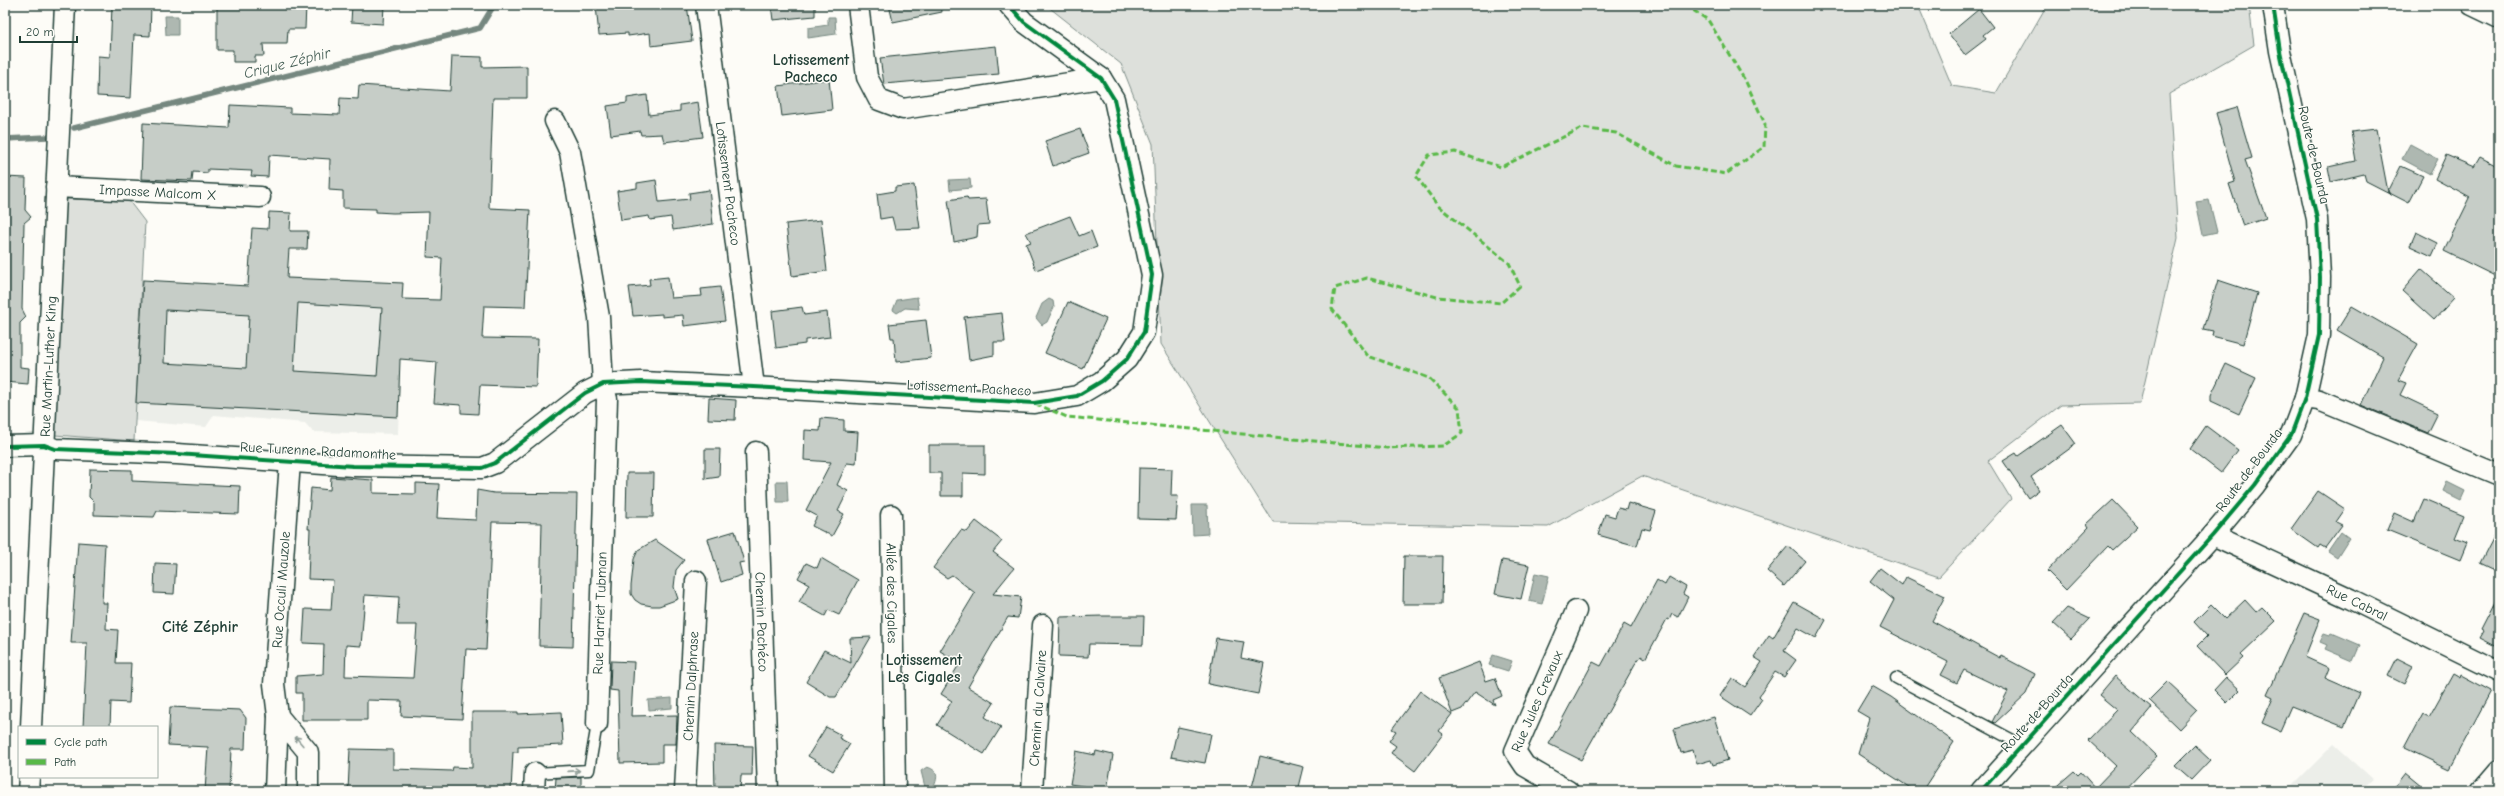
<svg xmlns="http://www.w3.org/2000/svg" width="2504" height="796" viewBox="0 0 2504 796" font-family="'Comic Neue',sans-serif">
	<rect width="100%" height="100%" fill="#fdfcf7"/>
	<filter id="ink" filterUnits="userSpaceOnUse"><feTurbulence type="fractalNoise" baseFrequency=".025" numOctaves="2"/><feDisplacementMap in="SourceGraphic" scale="8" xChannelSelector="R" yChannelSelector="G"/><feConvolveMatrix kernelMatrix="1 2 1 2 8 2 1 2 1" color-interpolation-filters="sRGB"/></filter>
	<g filter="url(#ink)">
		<g fill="#eceee9">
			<polygon points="251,275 403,283 398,434 313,432 305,423 214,415 206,427 135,421 143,280 245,286 246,276"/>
			<polygon points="2334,744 2373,779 2359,791 2287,791"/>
		</g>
		<g fill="#dde0db" stroke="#7e8e88">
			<polygon points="1046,5 1918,5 1952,86 1996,93 2047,5 2249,5 2254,45 2169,94 2178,238 2140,403 2061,405 1988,461 2011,499 1939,577 1642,476 1548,527 1273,522 1161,344 1153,144 1121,64"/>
			<polygon points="66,199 129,201 145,222 134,441 55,435"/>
		</g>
		<g fill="#aeb8b1" stroke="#75877f">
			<polygon points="165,16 178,16 178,35 166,35"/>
			<polygon points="828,17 835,17 836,34 808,38 808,28 828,25"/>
			<polygon points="2410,144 2438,159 2430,174 2402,159"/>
			<polygon points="970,179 971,188 950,190 949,180"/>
			<polygon points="2209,200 2217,232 2203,235 2196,202"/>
			<polygon points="917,297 919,309 905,308 897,313 893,310 897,300"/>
			<polygon points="1049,299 1053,301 1054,307 1047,322 1042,325 1036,318 1042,304"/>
			<polygon points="776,481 787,481 788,502 777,502"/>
			<polygon points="2447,482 2465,491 2461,500 2443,491"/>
			<polygon points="1192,505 1207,505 1208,534 1193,535"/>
			<polygon points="2341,532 2349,538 2337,557 2328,551"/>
			<polygon points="1535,573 1549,576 1542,604 1529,601"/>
			<polygon points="2332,633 2360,645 2353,661 2325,649 2327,645 2320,642 2324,634 2330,636"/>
			<polygon points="1493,655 1512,661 1508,671 1489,665"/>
			<polygon points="672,698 672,708 649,710 648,700"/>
			<path d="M927,767C941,771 937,780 932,791H926L921,771Z"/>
		</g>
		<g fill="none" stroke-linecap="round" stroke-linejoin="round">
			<g stroke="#75877f" stroke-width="5.5">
				<polyline points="74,128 480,28 494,5"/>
				<polyline points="5,139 47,137"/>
			</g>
		</g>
		<g fill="#c6cdc7" stroke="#1f3d34" fill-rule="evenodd">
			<polygon points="112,5 151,5 150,36 134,35 131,98 97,96 98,56 110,57"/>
			<polygon points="217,5 306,5 305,29 288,29 287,44 263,44 264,56 255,56 255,62 233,62 233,50 217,50"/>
			<polygon points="352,5 384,5 383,24 351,22"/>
			<polygon points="607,5 687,5 692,41 651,46 650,33 628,36 628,33 599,35 596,6"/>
			<polygon points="771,5 815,5 815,16 773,20"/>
			<polygon points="889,5 941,5 942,12 893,22"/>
			<polygon points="1979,9 1993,27 1983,35 1986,39 1965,55 1949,34"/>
			<polygon points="996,46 999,74 884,84 880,58"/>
			<path d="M452,56L482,57V67L527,66V98H493L489,208L530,210L525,307L484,306L482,338L538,339L536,387L480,385L478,414L461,413V405L434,403L437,362L400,359L398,417L136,403L143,280L248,286L252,228L268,229L269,212L291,213L290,231H308L307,249H289L287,278L403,283L402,299L440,300L442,258L427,257L429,212L393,213L376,212V209L343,208V191L329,190L330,159L269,155L268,177L251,176L252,171L208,169V173L193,172L192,181L141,179L143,123L229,128L230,105L290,108V113L339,115L340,98L358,99L359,85L450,91ZM298,303L382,308L377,376L294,371ZM166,310L249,315L246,368L164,363Z"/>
			<polygon points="829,79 832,110 782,116 778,86"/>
			<polygon points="647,95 649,115 680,111 680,105 698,102 703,137 664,142 662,134 641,135 640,131 611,135 607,106 627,103 627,98"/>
			<polygon points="2237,107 2252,158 2245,160 2266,218 2243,226 2229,184 2235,182 2216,113"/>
			<polygon points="1080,129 1089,153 1053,166 1045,141"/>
			<polygon points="2376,129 2388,192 2401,166 2423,176 2409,203 2366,181 2364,174 2331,182 2328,167 2356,161 2351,132"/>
			<polygon points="2446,155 2474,167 2480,157 2499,167 2499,278 2444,251 2470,198 2435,179"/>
			<polygon points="5,177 26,178 25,210 31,217 24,223 22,309 26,317 20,323 20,367 29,368 28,384 5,382"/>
			<polygon points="656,180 659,202 690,199 689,193 709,190 713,224 673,230 671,217 650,220 649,216 621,220 617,191 637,188 637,183"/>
			<polygon points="914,185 920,228 895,229 892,217 880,219 877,194 895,191 895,187"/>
			<polygon points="967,197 968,200 986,199 989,224 978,225 977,237 954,242 948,200"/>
			<polygon points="1070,216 1079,236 1091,231 1097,247 1036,270 1026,244 1031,242 1026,233"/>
			<polygon points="821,220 827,271 792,276 786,224"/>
			<polygon points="2416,232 2438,243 2432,256 2410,246"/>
			<polygon points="2421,269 2454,298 2434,320 2402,291"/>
			<polygon points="668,277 671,298 702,296 701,289 720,287 725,321 684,326 683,315 662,317 662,314 633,316 629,287 650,285 649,279"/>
			<polygon points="2218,280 2257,293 2243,344 2212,336 2213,331 2203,329"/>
			<polygon points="1068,302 1106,319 1083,369 1045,353"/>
			<polygon points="2352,306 2418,344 2398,380 2406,383 2400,395 2438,413 2428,433 2361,405 2383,357 2337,330"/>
			<polygon points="802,307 804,315 827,312 830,337 805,340 805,344 776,348 772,311"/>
			<polygon points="1002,313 1005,342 994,342 994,355 969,360 964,317"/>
			<polygon points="926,320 931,358 896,362 894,338 891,338 889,324"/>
			<polygon points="2226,364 2256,378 2239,414 2211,401 2211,395"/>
			<polygon points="709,398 736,400 735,420 708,419"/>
			<polygon points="821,418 844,420 844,431 858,432 856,464 847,463 837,485 848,491 838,511 844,514 832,536 812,526 817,516 806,510 831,462 804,460 805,430 820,431"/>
			<polygon points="2062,425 2076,444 2031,477 2039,490 2028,498 2003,461 2016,453 2018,456"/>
			<polygon points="2206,426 2238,450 2221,473 2190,449"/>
			<polygon points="929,445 985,445 985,474 963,473 963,496 941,496 941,473 929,473"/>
			<polygon points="705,449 720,449 719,477 705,479"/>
			<polygon points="1139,468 1172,469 1171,496 1178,496 1176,520 1138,519"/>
			<polygon points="90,469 132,470 132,481 240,486 239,514 157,511 154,517 94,515 94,502 89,497"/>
			<polygon points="627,473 654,473 653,517 626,517"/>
			<path d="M331,477L373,480V493L416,494V483L439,484L437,518L476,520L477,490L494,493L577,494L573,647L539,646L542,523L492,522L486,650L466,649L462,719L401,716L402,701L367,700V720H302V693H296V676L323,674L324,644L303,643L305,609L331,610L333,580L308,579L310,529H308L311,488L330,490ZM365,595L399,597L397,625H417L413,678L345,676L346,645L361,646Z"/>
			<polygon points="2318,491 2345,509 2336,522 2342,525 2325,548 2320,545 2318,548 2291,529"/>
			<polygon points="2424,499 2464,516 2455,538 2467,543 2460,560 2387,530 2394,513 2414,522"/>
			<polygon points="2113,500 2138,526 2112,550 2108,546 2066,590 2047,571 2089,527 2087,524"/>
			<polygon points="1628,503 1656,511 1650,530 1642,528 1637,546 1598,535 1605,514 1615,517 1618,508 1626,510"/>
			<polygon points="976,521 1002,541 993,552 1014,568 993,594 1021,597 1018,618 1008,617 968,687 994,703 985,717 1001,727 984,754 937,725 952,701 941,694 960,663 940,651 975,593 952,575 947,578 933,568 961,530 967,532"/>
			<polygon points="2499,526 2499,572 2480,563"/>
			<polygon points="735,531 744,562 739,563 742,575 721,582 708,539"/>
			<polygon points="655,540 684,560 676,570 674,587 678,599 659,606 652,606 641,604 635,600 631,594 631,586 634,559 638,550"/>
			<polygon points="78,542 105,544 102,603 107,603 106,629 118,630 116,663 131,663 129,703 111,702 110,727 83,727 87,643 71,643"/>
			<polygon points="1788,546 1805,561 1784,586 1767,571"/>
			<polygon points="1404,556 1443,556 1442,604 1403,604"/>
			<polygon points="821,558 858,580 839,615 828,610 825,616 799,602 809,584 798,578 806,563 817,568"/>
			<polygon points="1502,560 1529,565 1521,599 1495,594"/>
			<polygon points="155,563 176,564 174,594 154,593"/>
			<polygon points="1880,568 1902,585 1906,577 1945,596 1932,621 2000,658 2001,656 2035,674 2026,694 1995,723 1992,722 2008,691 1964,670 1957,683 1941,675 1948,662 1880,627 1894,600 1870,581"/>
			<polygon points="1669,577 1686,587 1683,594 1688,597 1678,617 1672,614 1669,620 1667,619 1645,659 1641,656 1635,664 1581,760 1549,744 1593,662 1601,666 1624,624 1631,628 1657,580 1665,585"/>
			<polygon points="2499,594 2499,648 2480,638 2484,631 2481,629"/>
			<polygon points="2245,600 2256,612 2262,607 2276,621 2240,655 2243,658 2225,675 2197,646 2207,636 2194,622 2211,605 2225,619"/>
			<polygon points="1794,602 1826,620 1816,638 1798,628 1784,651 1796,660 1784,677 1775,672 1759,696 1762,699 1750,716 1720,696 1732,678 1745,687 1762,662 1754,657 1769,635 1773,638"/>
			<polygon points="2067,608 2090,619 2071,639 2053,623"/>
			<polygon points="2304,613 2320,619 2305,657 2329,668 2325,678 2359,693 2344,727 2291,706 2280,731 2262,723 2273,698 2267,695"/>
			<polygon points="1103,616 1144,616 1143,645 1089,644 1088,657 1059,656 1060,617"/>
			<polygon points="871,637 836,697 830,697 806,682 824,650 851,663 850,638"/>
			<polygon points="1216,638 1244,642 1241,658 1264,663 1258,694 1208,684"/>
			<polygon points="2397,658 2413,666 2404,684 2388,676"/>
			<polygon points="611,661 634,662 631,716 677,715 676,744 662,744 662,762 620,763 618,691 610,690"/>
			<polygon points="1479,662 1486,681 1495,678 1502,696 1493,700 1495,705 1475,692 1462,709 1452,713 1439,678"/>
			<polygon points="2453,674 2460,678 2461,675 2491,691 2449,769 2405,748 2423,714 2429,717"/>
			<polygon points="2115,676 2152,708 2132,732 2157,756 2124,791 2051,791 2074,771 2078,775 2081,772 2095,788 2116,766 2088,740 2117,710 2099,695"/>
			<polygon points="2226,677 2240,690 2227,703 2214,690"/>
			<polygon points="2167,682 2197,710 2179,729 2149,700"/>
			<polygon points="1872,686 1891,697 1954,742 1922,791 1915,791 1858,754 1869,718 1857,711"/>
			<polygon points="1420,691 1452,714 1439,731 1443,734 1415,771 1391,753 1396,746 1389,741 1396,731 1392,729"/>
			<polygon points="170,707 240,710 246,718 245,749 231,749 229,791 205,791 208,747 168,745"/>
			<polygon points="472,712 518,712 518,714 561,712 563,745 518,747 518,752 513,752 511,791 348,791 350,749 393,750 393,769 452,771 453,767 472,768"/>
			<polygon points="1714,717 1728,760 1713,765 1711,760 1697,764 1693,750 1681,753 1674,729"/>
			<polygon points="826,727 841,735 839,738 850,744 833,771 808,756"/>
			<polygon points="1178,727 1211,734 1205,763 1171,757"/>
			<polygon points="714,745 753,746 752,775 741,775 740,791 715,791"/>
			<polygon points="2195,746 2210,760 2191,780 2175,766"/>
			<polygon points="1076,751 1095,755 1096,751 1113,755 1107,790 1070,784"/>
			<polygon points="1260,756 1304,767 1298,791 1251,791"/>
			<polygon points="2405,773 2427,791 2391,791"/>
			<polygon points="581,777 581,791 555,791 556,778"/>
		</g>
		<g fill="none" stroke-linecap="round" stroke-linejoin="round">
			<g stroke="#1f3d34" stroke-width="13">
				<g id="service">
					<polyline points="1896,678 2022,745"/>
					<polyline points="535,773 589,770 597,724"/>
				</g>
			</g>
			<g stroke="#1f3d34" stroke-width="23">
				<g id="minor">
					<path id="s1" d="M706,5L754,387"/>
					<polyline points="858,5 867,77 879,100 903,109 1101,78"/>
					<polyline points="2472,5 2499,18"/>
					<polyline points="555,121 570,152 599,317 603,384 607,399 597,724"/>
					<path id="s2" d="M56,187L260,197"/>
					<polyline points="2305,398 2319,400 2499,475"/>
					<polyline points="5,446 44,445 55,449 177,454 353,466 482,468 495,463 585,393 603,384 641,382 754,387 1034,403 1077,396 1102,381 1127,359 1144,332 1152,275 1114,99 1101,78 1024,22 1009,5"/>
					<path id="s3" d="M756,452L768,791"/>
					<path id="s4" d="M891,515L895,791"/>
					<path id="s5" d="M2213,535L2351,599L2499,672"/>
					<polyline points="278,716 308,752 308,791"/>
					<path id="s6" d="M31,727L65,5"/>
					<polyline points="28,791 29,777"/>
					<path id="s7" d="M275,791L278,716L274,684L290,462"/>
					<polyline points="534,791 535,773"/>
					<path id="s8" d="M685,791L696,581"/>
					<path id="s9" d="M1032,791L1043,625"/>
					<path id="s10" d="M1568,791L1525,766L1515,751L1576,611"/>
					<polyline points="1981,791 2213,535 2255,485 2291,435 2305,398 2319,335 2320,277 2317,219 2280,51 2273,5"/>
					<polyline points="2481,791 2499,770"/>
				</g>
			</g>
			<use href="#service" stroke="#fdfcf7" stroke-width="10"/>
			<use href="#minor" stroke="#fdfcf7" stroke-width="20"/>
			<polyline stroke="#58b947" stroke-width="3" stroke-dasharray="6 3" stroke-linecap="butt" points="1036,404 1067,417 1387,448 1443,446 1462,433 1459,408 1429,378 1368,356 1332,309 1335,288 1367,278 1437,297 1501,303 1520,286 1509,263 1438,206 1416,176 1429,155 1455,152 1501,167 1582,128 1616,133 1676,166 1726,174 1764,147 1765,124 1746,82 1708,20 1685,5"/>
			<g stroke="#fdfcf7" stroke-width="6">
				<g id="cycleway">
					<polyline points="5,446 44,445 55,449 177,454 353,466 482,468 495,463 585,393 603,384 641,382 754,387 1034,403 1077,396 1102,381 1127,359 1144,332 1152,275 1114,99 1101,78 1024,22 1009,5"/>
					<polyline points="1981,791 2213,535 2255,485 2291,435 2305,398 2319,335 2320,277 2317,219 2280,51 2273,5"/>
				</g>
			</g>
			<use href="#cycleway" stroke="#00873e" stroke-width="4"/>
		</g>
		<defs><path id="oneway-shaft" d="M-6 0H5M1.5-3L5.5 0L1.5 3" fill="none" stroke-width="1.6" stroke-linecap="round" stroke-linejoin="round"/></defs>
		<g stroke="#8e9c96">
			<use href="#oneway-shaft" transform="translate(299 741) rotate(-130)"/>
			<use href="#oneway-shaft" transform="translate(574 771) rotate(-4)"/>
		</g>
	</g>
	<g text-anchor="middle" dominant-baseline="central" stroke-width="3" stroke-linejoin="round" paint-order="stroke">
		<g font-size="14" fill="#1f3d34" stroke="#fdfcf7">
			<text transform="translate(2314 155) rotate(77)">Route de Bourda</text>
			<text stroke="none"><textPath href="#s1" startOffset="180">Lotissement Pacheco</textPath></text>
			<text stroke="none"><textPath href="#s2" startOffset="102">Impasse Malcom X</textPath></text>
			<text stroke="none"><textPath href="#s6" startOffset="361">Rue Martin-Luther King</textPath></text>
			<text transform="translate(969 388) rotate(3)">Lotissement Pacheco</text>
			<text transform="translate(318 451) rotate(3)">Rue Turenne Radamonthe</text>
			<text transform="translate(2249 470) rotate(-53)">Route de Bourda</text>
			<text stroke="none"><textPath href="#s7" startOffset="202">Rue Occuli Mauzole</textPath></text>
			<text stroke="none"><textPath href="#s4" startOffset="78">Allée des Cigales</textPath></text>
			<text stroke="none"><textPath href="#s5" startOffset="159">Rue Cabral</textPath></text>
			<text transform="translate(600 613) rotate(-88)">Rue Harriet Tubman</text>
			<text stroke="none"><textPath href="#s3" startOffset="170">Chemin Pachéco</textPath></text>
			<text stroke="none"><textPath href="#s8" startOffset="105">Chemin Dalphrase</textPath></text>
			<text stroke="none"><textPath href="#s10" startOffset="122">Rue Jules Crevaux</textPath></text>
			<text stroke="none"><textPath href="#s9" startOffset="83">Chemin du Calvaire</textPath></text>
			<text transform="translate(2037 713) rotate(-48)">Route de Bourda</text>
		</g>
		<g font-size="15" font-weight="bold" fill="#1f3d34" stroke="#fdfcf7">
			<text x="811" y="60">Lotissement<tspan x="811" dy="17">Pacheco</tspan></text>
			<text x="924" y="660">Lotissement<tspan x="924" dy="17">Les Cigales</tspan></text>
		</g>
		<g font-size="15" font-style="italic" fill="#435c53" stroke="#fdfcf7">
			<text transform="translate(287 63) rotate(-14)">Crique Zéphir</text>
		</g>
		<g font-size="16" font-weight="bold" fill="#1f3d34" stroke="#fdfcf7">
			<text x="200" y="627">Cité Zéphir</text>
		</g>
	</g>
	<rect width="2504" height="796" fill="none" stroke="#fdfcf7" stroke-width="20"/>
	<rect x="10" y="10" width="2484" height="776" fill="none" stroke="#1f3d34" stroke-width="1.5" filter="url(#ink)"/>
	<rect x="18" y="726" width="140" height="52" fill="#fdfcf7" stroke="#a4b0a9"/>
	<rect x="26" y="739" width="20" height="6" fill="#00873e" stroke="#a4b0a9"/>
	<text x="54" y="746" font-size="12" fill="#1f3d34">Cycle path</text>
	<rect x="26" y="759" width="20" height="6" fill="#58b947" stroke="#a4b0a9"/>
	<text x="54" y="766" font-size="12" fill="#1f3d34">Path</text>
	<path d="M20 36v6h57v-6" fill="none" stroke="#1f3d34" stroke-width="2"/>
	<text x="26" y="36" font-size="12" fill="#1f3d34" stroke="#fdfcf7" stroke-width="3" paint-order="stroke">20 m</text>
</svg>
